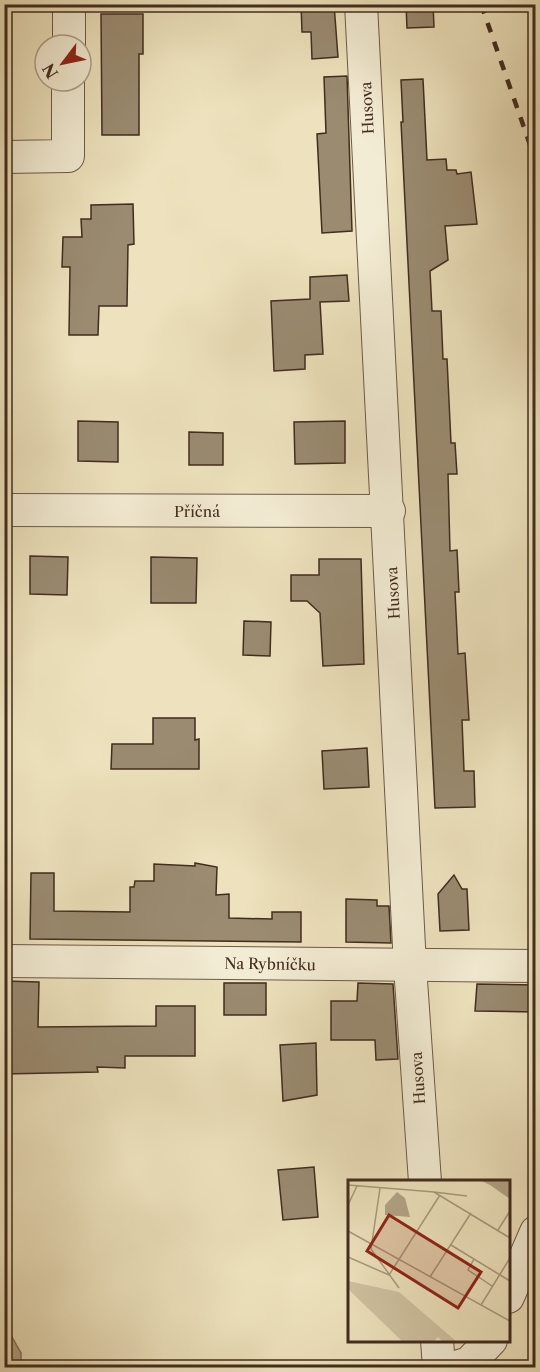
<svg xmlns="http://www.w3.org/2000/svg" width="540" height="1372" viewBox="0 0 540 1372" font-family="'Libre Caslon Text',serif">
	<rect width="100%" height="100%" fill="#ede2bd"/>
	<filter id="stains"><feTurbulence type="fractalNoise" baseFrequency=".00333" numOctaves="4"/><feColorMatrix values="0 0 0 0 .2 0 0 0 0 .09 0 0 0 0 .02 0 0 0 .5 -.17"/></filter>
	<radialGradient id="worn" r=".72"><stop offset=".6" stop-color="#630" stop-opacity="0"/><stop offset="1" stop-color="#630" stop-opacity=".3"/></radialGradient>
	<polygon fill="#b3a487" stroke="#85745d" stroke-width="1.5" points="4,1323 21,1353 21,1367 5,1367"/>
	<g fill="#9a8b71" stroke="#412d1e" stroke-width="1.5">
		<polygon points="301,4 334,4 338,57 312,59 311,32 302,32"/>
		<polygon points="406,4 433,4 434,27 407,28"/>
		<polygon points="101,14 143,14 143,54 139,54 139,135 102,135"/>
		<polygon points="347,76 352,231 322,233 317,134 326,133 324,77"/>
		<polygon points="423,79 427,160 446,159 447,170 456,170 457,174 471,172 477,224 445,226 448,260 430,271 432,311 441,311 443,359 447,359 451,443 455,443 457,474 448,474 450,551 457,550 459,592 455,592 458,654 465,653 469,720 462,720 464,771 474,771 475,807 435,808 401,122 403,122 401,80"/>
		<polygon points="133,204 134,244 128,245 127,306 99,306 98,335 69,335 70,267 62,267 63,237 82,237 81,219 91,219 91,205"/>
		<polygon points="347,275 349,301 320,302 323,354 305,355 305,369 274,371 271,301 310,299 310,277"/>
		<polygon points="78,421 118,422 118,462 78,461"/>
		<polygon points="345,421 345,463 295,464 294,422"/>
		<polygon points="189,432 223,433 223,465 189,465"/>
		<polygon points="30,556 68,557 67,595 30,594"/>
		<polygon points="151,557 197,558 196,603 151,603"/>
		<polygon points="319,559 361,559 364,664 323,666 320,613 307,601 291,601 291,575 319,575"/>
		<polygon points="244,621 271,622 270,656 243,655"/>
		<polygon points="153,718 195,718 195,740 199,739 199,769 111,769 112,744 153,744"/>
		<polygon points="367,748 369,787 324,789 322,751"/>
		<polygon points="195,863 217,867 216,895 229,894 229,918 272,919 272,912 301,912 301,942 30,939 31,873 54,873 54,911 130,912 130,887 134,887 135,881 154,881 154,864 195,866"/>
		<polygon points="454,875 462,889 467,889 469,930 440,931 438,894"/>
		<polygon points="346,899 377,900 377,906 389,906 391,943 346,942"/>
		<polygon points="4,981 39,982 38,1027 156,1026 156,1006 195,1006 195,1056 125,1056 125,1068 97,1067 98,1072 4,1074"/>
		<rect x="224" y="983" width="42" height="32"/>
		<polygon points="358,983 393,984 398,1059 376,1060 375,1040 331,1040 331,1001 357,1001"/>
		<polygon points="477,984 536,985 536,1012 475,1011"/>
		<polygon points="316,1043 317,1095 283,1101 280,1045"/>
		<polygon points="314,1167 318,1217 283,1220 278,1170"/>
	</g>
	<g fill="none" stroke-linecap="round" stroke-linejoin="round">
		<g stroke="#6c5a46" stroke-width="34">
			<g id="street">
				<polyline points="361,4 410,966 425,1182"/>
				<polyline points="69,45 69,4"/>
				<polyline points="4,157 68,156 68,81"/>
				<polyline points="4,510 389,511"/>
				<polyline points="4,961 536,966"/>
				<polyline points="508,1297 536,1232"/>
				<polyline points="437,1340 439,1368"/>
				<polyline points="452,1368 469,1363 491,1340"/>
			</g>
		</g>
		<use href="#street" stroke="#f3ecd4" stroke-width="32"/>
		<polyline stroke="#412d1e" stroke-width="4.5" stroke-dasharray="10 10" stroke-linecap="butt" points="481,4 536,162"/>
	</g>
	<g text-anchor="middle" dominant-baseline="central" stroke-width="4.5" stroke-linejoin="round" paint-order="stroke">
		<g font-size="15" fill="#412d1e" stroke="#f3ecd4">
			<text transform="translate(367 108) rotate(-93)">Husova</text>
			<text x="197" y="511">Příčná</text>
			<text transform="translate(393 593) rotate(-93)">Husova</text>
			<text transform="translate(270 964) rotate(1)">Na Rybníčku</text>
			<text transform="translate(418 1078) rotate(-94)">Husova</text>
		</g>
	</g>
	<g transform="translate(348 1180)">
		<rect width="162" height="162" fill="#ede2bd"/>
		<path d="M0,101L51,112L109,162H95L90,157L85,162H55L0,109Z" fill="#d0c3a2"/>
		<path d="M132,0H162V19L142,5ZM49,12L57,18L62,37L37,35V25Z" fill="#b3a487"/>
		<path fill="none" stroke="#a89a7d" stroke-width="1.5" d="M0,5L86,12L162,58M32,8L23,69L51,108M86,12L119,16M0,25L9,6M150,50L162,31M0,51L162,141M103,65L162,101M0,77L41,95L92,15M126,79L120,90L144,106M82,97L123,33M133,125L162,78"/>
		<path fill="#8f2418" fill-opacity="0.15" stroke="#8f2418" stroke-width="3" d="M41,35L133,92L110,128L19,71Z"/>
		<rect width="162" height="162" fill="none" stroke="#412d1e" stroke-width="3"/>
	</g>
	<rect width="540" height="1372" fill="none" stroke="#ede2bd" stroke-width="24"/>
	<rect x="6" y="6" width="528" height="1360" fill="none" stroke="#412d1e" stroke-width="3"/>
	<rect x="12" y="12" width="516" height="1348" fill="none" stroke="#412d1e" stroke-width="1.5"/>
	<g transform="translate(63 63) rotate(238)"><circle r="28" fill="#f3ecd4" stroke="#aca08b" stroke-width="1.5"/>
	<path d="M0-4.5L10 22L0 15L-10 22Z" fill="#8f2418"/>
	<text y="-9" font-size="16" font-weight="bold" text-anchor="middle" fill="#412d1e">N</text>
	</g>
	<rect width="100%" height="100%" filter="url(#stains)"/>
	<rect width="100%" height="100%" fill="url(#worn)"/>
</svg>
